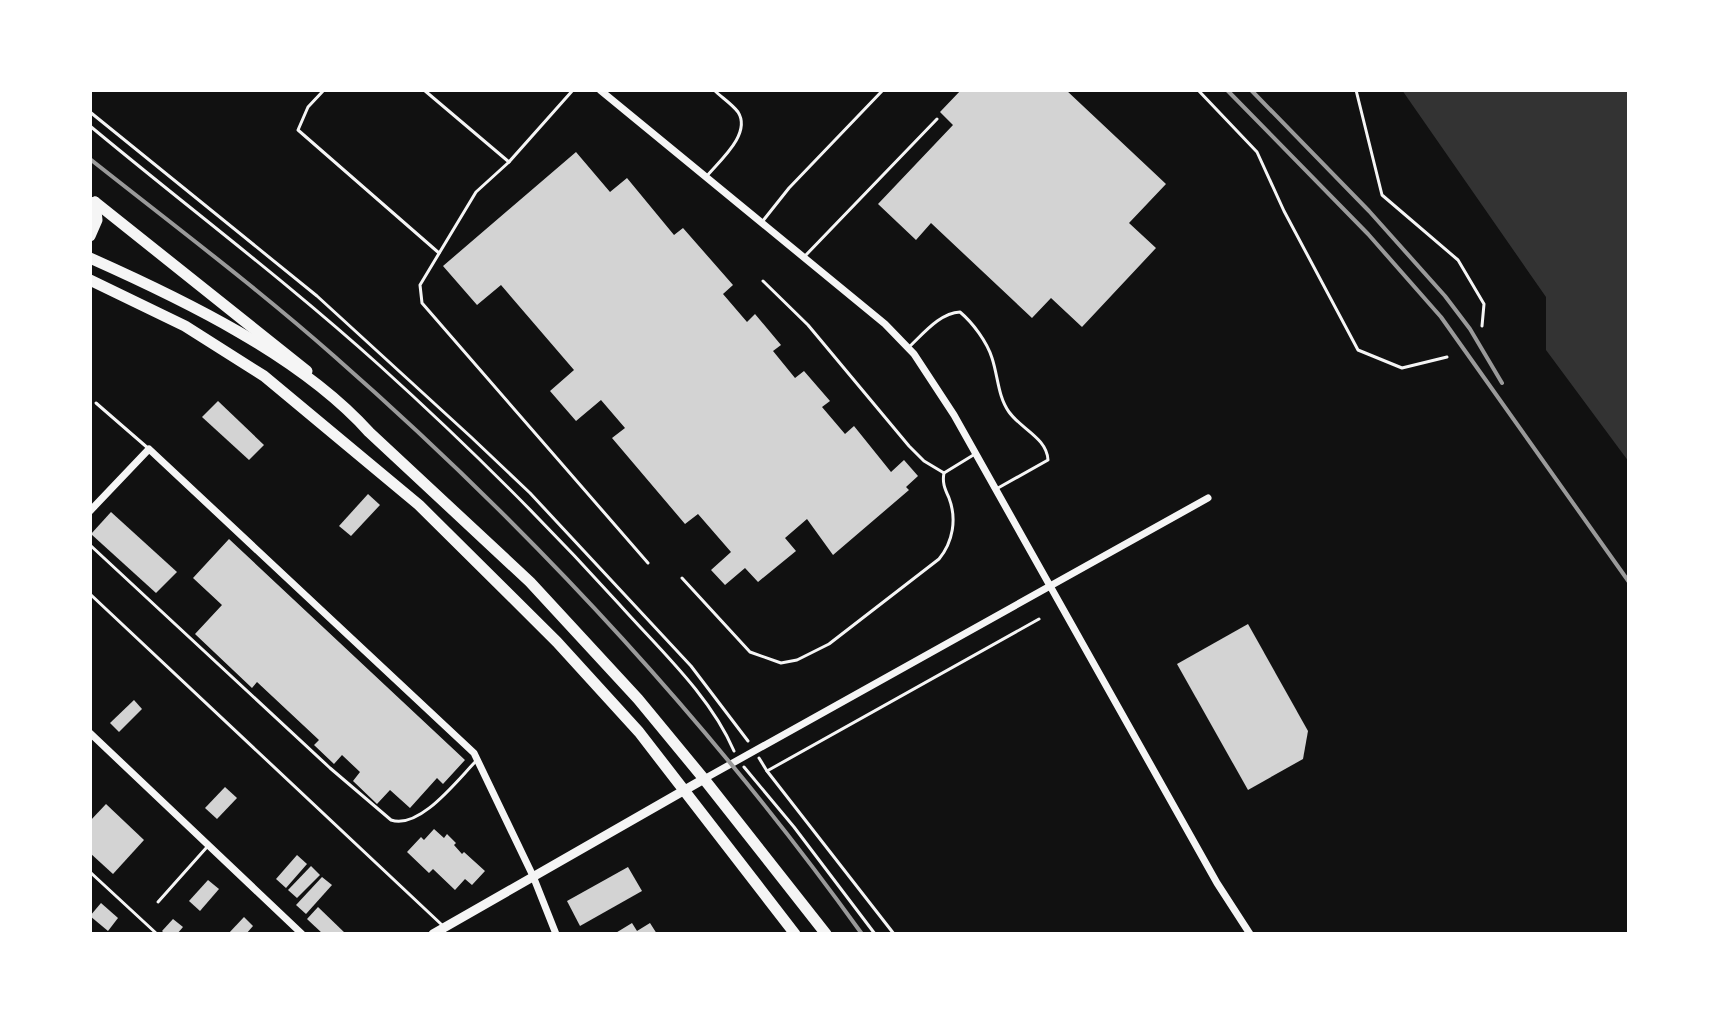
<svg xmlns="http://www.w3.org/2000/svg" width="1719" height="1024" viewBox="0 0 1719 1024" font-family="'Titillium Web',sans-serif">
	<rect width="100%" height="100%" fill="#111"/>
	<polygon fill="#333" points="1402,90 1629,90 1629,462 1546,350 1546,297"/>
	<g fill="#d3d3d3">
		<polygon points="961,90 1066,90 1166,184 1129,223 1156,248 1082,327 1051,298 1032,318 931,223 916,240 878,204 953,125 940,112"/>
		<polygon points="576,152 610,192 627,178 674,235 683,228 733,285 723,294 747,322 755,314 781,345 773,351 795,378 804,371 830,401 822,407 845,434 854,426 891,472 904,460 918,476 906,487 909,490 833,555 807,519 785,538 796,551 758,582 745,568 725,585 711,570 731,552 698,514 685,524 612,438 625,428 601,400 576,421 550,391 574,370 501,285 477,305 443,266"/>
		<polygon points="218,401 264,445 249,460 202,417"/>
		<polygon points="368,494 380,505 351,536 339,526"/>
		<polygon points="111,512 177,572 156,593 91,534"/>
		<polygon points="229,539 465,760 443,784 437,778 410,808 390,790 377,804 353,781 360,772 342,755 334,764 314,745 319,740 257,682 252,688 195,634 222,605 193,578"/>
		<polygon points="1248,624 1308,731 1303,759 1248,790 1177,664"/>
		<polygon points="134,700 142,709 119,732 110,723"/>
		<polygon points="225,787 237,798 217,819 205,808"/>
		<polygon points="106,804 144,840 113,874 90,853 90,821"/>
		<polygon points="434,829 444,838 447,834 456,843 454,845 462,854 464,852 485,871 472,885 465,879 455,890 433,869 429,873 407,852 421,837 424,840"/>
		<polygon points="297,855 307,864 286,888 276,879"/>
		<polygon points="311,866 320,875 297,898 288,890"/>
		<polygon points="628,867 642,891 580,926 567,901"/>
		<polygon points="322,877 332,885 306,914 296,905"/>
		<polygon points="208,880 219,889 200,911 189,901"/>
		<polygon points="101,903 118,918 108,931 90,916"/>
		<polygon points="318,907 346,934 323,934 307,919"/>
		<polygon points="244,917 253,926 246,934 228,934"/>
		<polygon points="173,919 183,927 177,934 165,934 162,931"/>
		<polygon points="632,923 637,931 650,923 657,934 614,934"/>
	</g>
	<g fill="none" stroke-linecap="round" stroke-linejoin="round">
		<g stroke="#f5f5f5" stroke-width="3">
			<polyline points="1198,90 1257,152 1284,211 1358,350 1402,368 1447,357"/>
			<polyline points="1356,90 1382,195 1458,260 1484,304 1482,326"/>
			<polyline points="90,112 317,296 471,437 530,493 691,666 748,741"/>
			<path d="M90,126C186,206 286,281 379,365C463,441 543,520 619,604C659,649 710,695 734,751"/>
			<polyline points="759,758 767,771"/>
			<polyline points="744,767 794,827 875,934"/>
			<polyline points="894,934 767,771 1039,619"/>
		</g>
		<g stroke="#f5f5f5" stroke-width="3">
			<polyline points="324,90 308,107 298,130 439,253"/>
			<polyline points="424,90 509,162"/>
			<polyline points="573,90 509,162 476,192 420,285 422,303 648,563"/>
			<path d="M706,177C719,161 752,134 738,112C732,104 721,97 714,90"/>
			<polyline points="762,222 789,188 883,90"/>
			<polyline points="804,257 937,119"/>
			<polyline points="763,281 808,325 909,446 924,461 944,473"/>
			<path d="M910,346C924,333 940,313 960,312C973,323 987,342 992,358C998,376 998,397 1009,412C1021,429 1047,438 1048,460L998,488"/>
			<polyline points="96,403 149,449"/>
			<path d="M90,545L330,768L391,820C420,830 458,779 477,760"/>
			<path d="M682,578L750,652L781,663L797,660L829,644L939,559C953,542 957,519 949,498C945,489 942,483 944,473L975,454"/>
			<polyline points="90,594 442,925"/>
			<polyline points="90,872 157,934"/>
			<polyline points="158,902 207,847"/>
		</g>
		<g stroke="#f5f5f5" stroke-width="7">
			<polyline points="600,90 885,324 914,354 954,415 1217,883 1250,934"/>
			<polyline points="90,511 149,449 474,753 533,876 556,934"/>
			<polyline points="90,733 302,934"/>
			<polyline points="704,779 1208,498"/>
		</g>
		<polyline stroke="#f5f5f5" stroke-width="9" points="433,934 704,779"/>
		<g stroke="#f5f5f5" stroke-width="11">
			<polyline points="95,202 307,371"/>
			<polyline points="90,236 97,220 95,202"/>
			<path d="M90,258C182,299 301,356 369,432L530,582L638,699L704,779L826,934"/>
			<polyline points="90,280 185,326 264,376 419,505 557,642 639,732 795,934"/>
		</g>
		<g stroke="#9a9a9a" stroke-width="4">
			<polyline points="1227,90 1368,234 1441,317 1629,582"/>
			<polyline points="1251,90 1369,211 1445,296 1470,329 1502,383"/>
			<path d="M90,159C172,224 256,287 334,356C531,529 709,721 862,934"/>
		</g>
	</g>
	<rect width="1719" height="1024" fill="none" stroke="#ffffff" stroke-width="184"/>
</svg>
